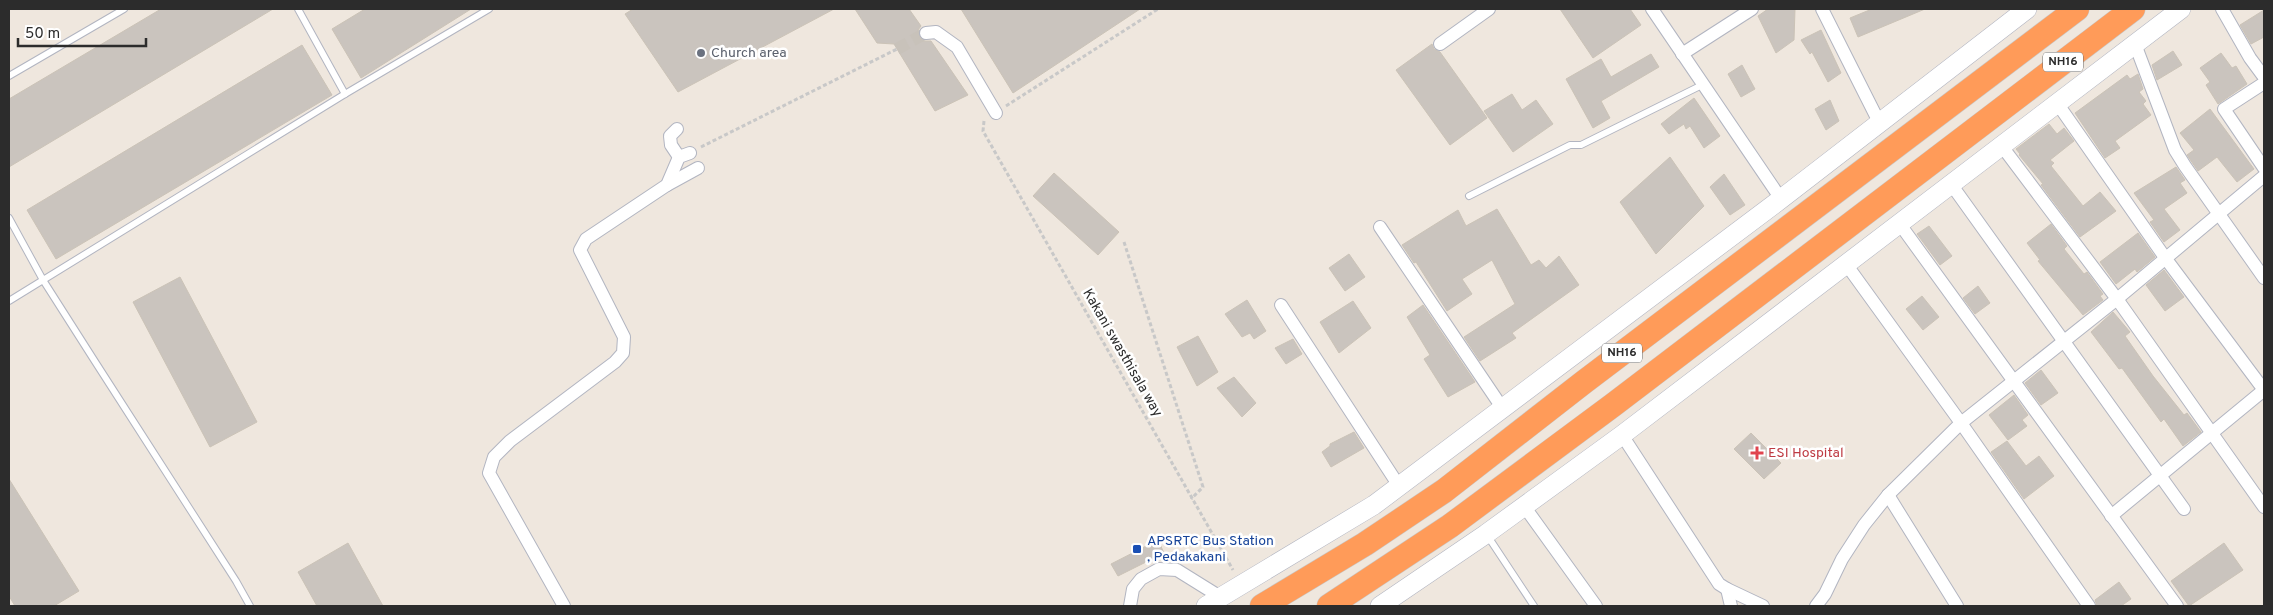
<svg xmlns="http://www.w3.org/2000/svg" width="2273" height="615" viewBox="0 0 2273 615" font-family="Overpass,sans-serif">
	<rect width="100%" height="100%" fill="#efe7de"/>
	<g fill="#cac4be" stroke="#cbc3b7">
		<polygon points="161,9 273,9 9,167 9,99"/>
		<polygon points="365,9 471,9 361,78 332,29"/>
		<polygon points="633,9 834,9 678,92 625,14"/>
		<polygon points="855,9 909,9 921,26 918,30 919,37 923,41 931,41 968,95 935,111 894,44 877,43"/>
		<polygon points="961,9 1140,9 1013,93"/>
		<polygon points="1560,9 1630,9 1641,25 1593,58"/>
		<polygon points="1768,9 1795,9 1794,40 1776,53 1758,16"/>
		<polygon points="1872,9 1925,9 1858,37 1850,18"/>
		<polygon points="2264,10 2264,37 2251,44 2240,25"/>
		<polygon points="1821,30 1841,73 1828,82 1812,52 1810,54 1801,40"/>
		<polygon points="1432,44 1434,49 1440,52 1487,118 1450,145 1396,70"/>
		<polygon points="302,45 332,95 56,259 27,210"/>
		<polygon points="2173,51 2182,65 2157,80 2152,65"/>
		<polygon points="2221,53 2232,68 2236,66 2247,84 2218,104 2206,85 2210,82 2200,68"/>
		<polygon points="1651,54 1659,67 1601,101 1610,118 1593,128 1566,79 1601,59 1611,77"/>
		<polygon points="1742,65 1755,89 1741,97 1728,74"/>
		<polygon points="2138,74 2143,89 2139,92 2146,101 2143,104 2151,115 2115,141 2120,148 2105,158 2075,113 2127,75 2130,79"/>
		<polygon points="1512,94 1522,110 1536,100 1553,124 1513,152 1484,111"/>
		<polygon points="1694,98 1720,136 1704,148 1690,126 1686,129 1684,124 1669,134 1661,124"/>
		<polygon points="1830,100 1839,121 1826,130 1815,109"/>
		<polygon points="2210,109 2254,169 2237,182 2217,157 2198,171 2187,155 2194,150 2180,133"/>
		<polygon points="2049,124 2057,134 2064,128 2074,141 2050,160 2054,163 2051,166 2083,206 2100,192 2116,211 2080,237 2041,185 2043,184 2019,155 2020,154 2016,149"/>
		<polygon points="1670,157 1704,206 1656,254 1620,202"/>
		<polygon points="2176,167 2185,180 2180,183 2187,193 2164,209 2180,230 2164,242 2150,222 2154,220 2134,193"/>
		<polygon points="1054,173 1119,232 1098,255 1033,196"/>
		<polygon points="1724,174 1745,205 1730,215 1710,187"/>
		<polygon points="1497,209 1531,265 1539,260 1546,268 1559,256 1579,285 1512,333 1516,338 1480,361 1464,337 1515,304 1492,260 1462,279 1472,294 1447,311 1416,262 1414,263 1402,245 1458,210 1466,226"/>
		<polygon points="2051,224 2067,246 2064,249 2084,274 2087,272 2103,294 2100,296 2103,300 2083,315 2038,261 2040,260 2027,243"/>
		<polygon points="1929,226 1952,256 1940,265 1917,234"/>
		<polygon points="2138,233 2155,257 2137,272 2135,269 2116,284 2100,262"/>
		<polygon points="1349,254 1365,277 1345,291 1329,268"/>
		<polygon points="2164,270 2184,297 2165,311 2146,285"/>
		<polygon points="180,277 257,422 210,447 133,302"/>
		<polygon points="1978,286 1990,303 1975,314 1963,298"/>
		<polygon points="1922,296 1939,317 1923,330 1906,309"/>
		<polygon points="1247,300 1266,331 1254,339 1250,333 1242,337 1225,314"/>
		<polygon points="1353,301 1371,328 1339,353 1320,322"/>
		<polygon points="1423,305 1475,382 1448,397 1424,359 1430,355 1407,317"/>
		<polygon points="2113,312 2130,332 2125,336 2153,376 2184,415 2187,413 2201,432 2183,446 2164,419 2161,422 2122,368 2119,369 2091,332"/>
		<polygon points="1198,336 1218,372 1197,386 1177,347"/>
		<polygon points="1293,339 1302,354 1286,364 1275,348"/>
		<polygon points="2041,370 2058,393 2041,405 2025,383"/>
		<polygon points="1234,377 1256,403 1242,417 1217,388"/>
		<polygon points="2014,395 2028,415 2022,420 2027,426 2008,440 1989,415"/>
		<polygon points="1354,432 1364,448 1331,467 1322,452 1330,446 1330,444"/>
		<polygon points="1751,433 1781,463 1764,479 1734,449"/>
		<polygon points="2007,441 2026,466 2039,456 2054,476 2024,499 1991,452"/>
		<polygon points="9,479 79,591 54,606 15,606 9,596"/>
		<polygon points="1158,540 1164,553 1118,576 1111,564"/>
		<polygon points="348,543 383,606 317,606 298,572"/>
		<polygon points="2224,543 2243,570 2189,606 2171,581"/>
		<polygon points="2119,582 2131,599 2121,606 2097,606 2095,600"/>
	</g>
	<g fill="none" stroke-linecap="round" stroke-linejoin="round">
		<polyline stroke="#c8c2ba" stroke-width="12" stroke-dasharray="12 6" stroke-linecap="butt" points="897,49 926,33"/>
		<g stroke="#b2b5c1" stroke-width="8">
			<g id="lane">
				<polyline points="298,9 345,94"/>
				<polyline points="9,76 124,9"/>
				<polyline points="1469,196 1570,145 1581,145 1702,85"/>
				<polyline points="9,218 43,280 94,360 236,581 250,606"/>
				<polyline points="9,301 345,94 489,9"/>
				<polyline points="1487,535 1534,606"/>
			</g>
		</g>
		<g stroke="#b2b5c1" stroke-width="14">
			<g id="street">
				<polyline points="1652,9 1781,199"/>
				<polyline points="1822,9 1879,122"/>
				<polyline points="2222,9 2250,58 2264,77"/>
				<polyline points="926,33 936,32 957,47 996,113"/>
				<polyline points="1440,44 1489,9"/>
				<polyline points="2135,44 2175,150 2185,166 2264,278"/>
				<polyline points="1682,54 1752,9"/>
				<polyline points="2264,83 2224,109 2264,168"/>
				<polyline points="2057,103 2166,259 2264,390"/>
				<polyline points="677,129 670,136 671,145 679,157"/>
				<polyline points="2001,145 2117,299 2264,507"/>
				<polyline points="1951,184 2184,509"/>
				<polyline points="667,185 698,168"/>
				<polyline points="1899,223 2177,606"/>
				<polyline points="1380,227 1503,409"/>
				<polyline points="1846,264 1961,423 2089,606"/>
				<polyline points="1281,305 1399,486"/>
				<polyline points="1622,435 1719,584 1727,589 1763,606"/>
				<polyline points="1888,495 1957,606"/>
				<polyline points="1524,506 1596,606"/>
				<polyline points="2111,516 2264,390"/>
				<polyline points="1727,589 1731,606"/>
				<polyline points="564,606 489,473 494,457 510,441 615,362 623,353 624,337 580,250 586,239 667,185 679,157 690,153"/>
				<polyline points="1130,606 1133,589 1141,579 1159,569 1177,570 1222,598"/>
				<polyline points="1816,606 1825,594 1842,559 1864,525 1888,495 1961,423 2117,299 2264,176"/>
			</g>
		</g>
		<g stroke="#b2b5c1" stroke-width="20">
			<g id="secondary">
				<polyline points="1206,606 1374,505 1781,199 2027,9"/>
				<polyline points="1380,606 1486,534 1622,435 2181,9"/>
			</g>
		</g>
		<g stroke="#c8c8c8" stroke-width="25">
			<g id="highway">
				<polyline points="1262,606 1365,544 1444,491 1584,382 2077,9"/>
				<polyline points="1329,606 1450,526 1613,405 2133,9"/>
			</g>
		</g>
		<g stroke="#c8c8c8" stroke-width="3" stroke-dasharray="4 2.5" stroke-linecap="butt">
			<polyline points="1006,106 1158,9"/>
			<polyline points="984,121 983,131 1233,570"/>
			<polyline points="701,147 897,49"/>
			<polyline points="1124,242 1203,487 1191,499"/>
		</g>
		<use href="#lane" stroke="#fff" stroke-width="6"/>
		<use href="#street" stroke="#fff" stroke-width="12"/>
		<use href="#secondary" stroke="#fff" stroke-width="19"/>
		<use href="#highway" stroke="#ff9b59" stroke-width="24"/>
	</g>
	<circle fill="#6b7280" stroke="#fff" stroke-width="2" cx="701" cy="53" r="5"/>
	<path fill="#e0444e" stroke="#fff" stroke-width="2" d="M1754.5 445.5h5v5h5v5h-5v5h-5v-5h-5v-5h5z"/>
	<rect fill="#1a4fb4" stroke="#fff" stroke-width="2" x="1132" y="544" width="10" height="10" rx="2.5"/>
	<g text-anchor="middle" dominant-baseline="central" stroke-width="5" stroke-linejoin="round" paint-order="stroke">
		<g fill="#fff" stroke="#6b6b6b" stroke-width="1">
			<rect x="2043" y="52.5" width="40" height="19" rx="4"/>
			<rect x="1602" y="343.5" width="40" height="19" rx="4"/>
		</g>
		<g font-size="12" font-weight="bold" fill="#2c2c2c">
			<text x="2063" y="62">NH16</text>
			<text x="1622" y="353">NH16</text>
		</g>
		<g font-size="14" fill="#5b616d" stroke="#fff" text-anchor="start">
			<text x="711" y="53">Church area</text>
		</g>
		<g font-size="14" fill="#2c2c2c" stroke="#fff">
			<text transform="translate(1122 353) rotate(60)">Kakani swasthisala way</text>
		</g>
		<g font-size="14" fill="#be3a42" stroke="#fff" text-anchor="start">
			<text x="1768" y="453">ESI Hospital</text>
		</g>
		<g font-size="14" fill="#164399" stroke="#fff" text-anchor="start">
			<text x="1147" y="541">APSRTC Bus Station<tspan x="1147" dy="16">, Pedakakani</tspan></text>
		</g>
	</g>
	<rect width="2273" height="615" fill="none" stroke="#2c2c2c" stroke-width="20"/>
	<path d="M18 38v8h128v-8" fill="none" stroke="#2c2c2c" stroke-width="2.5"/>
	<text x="25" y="38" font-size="15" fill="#2c2c2c" stroke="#ffffff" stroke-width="4" paint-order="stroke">50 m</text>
</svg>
